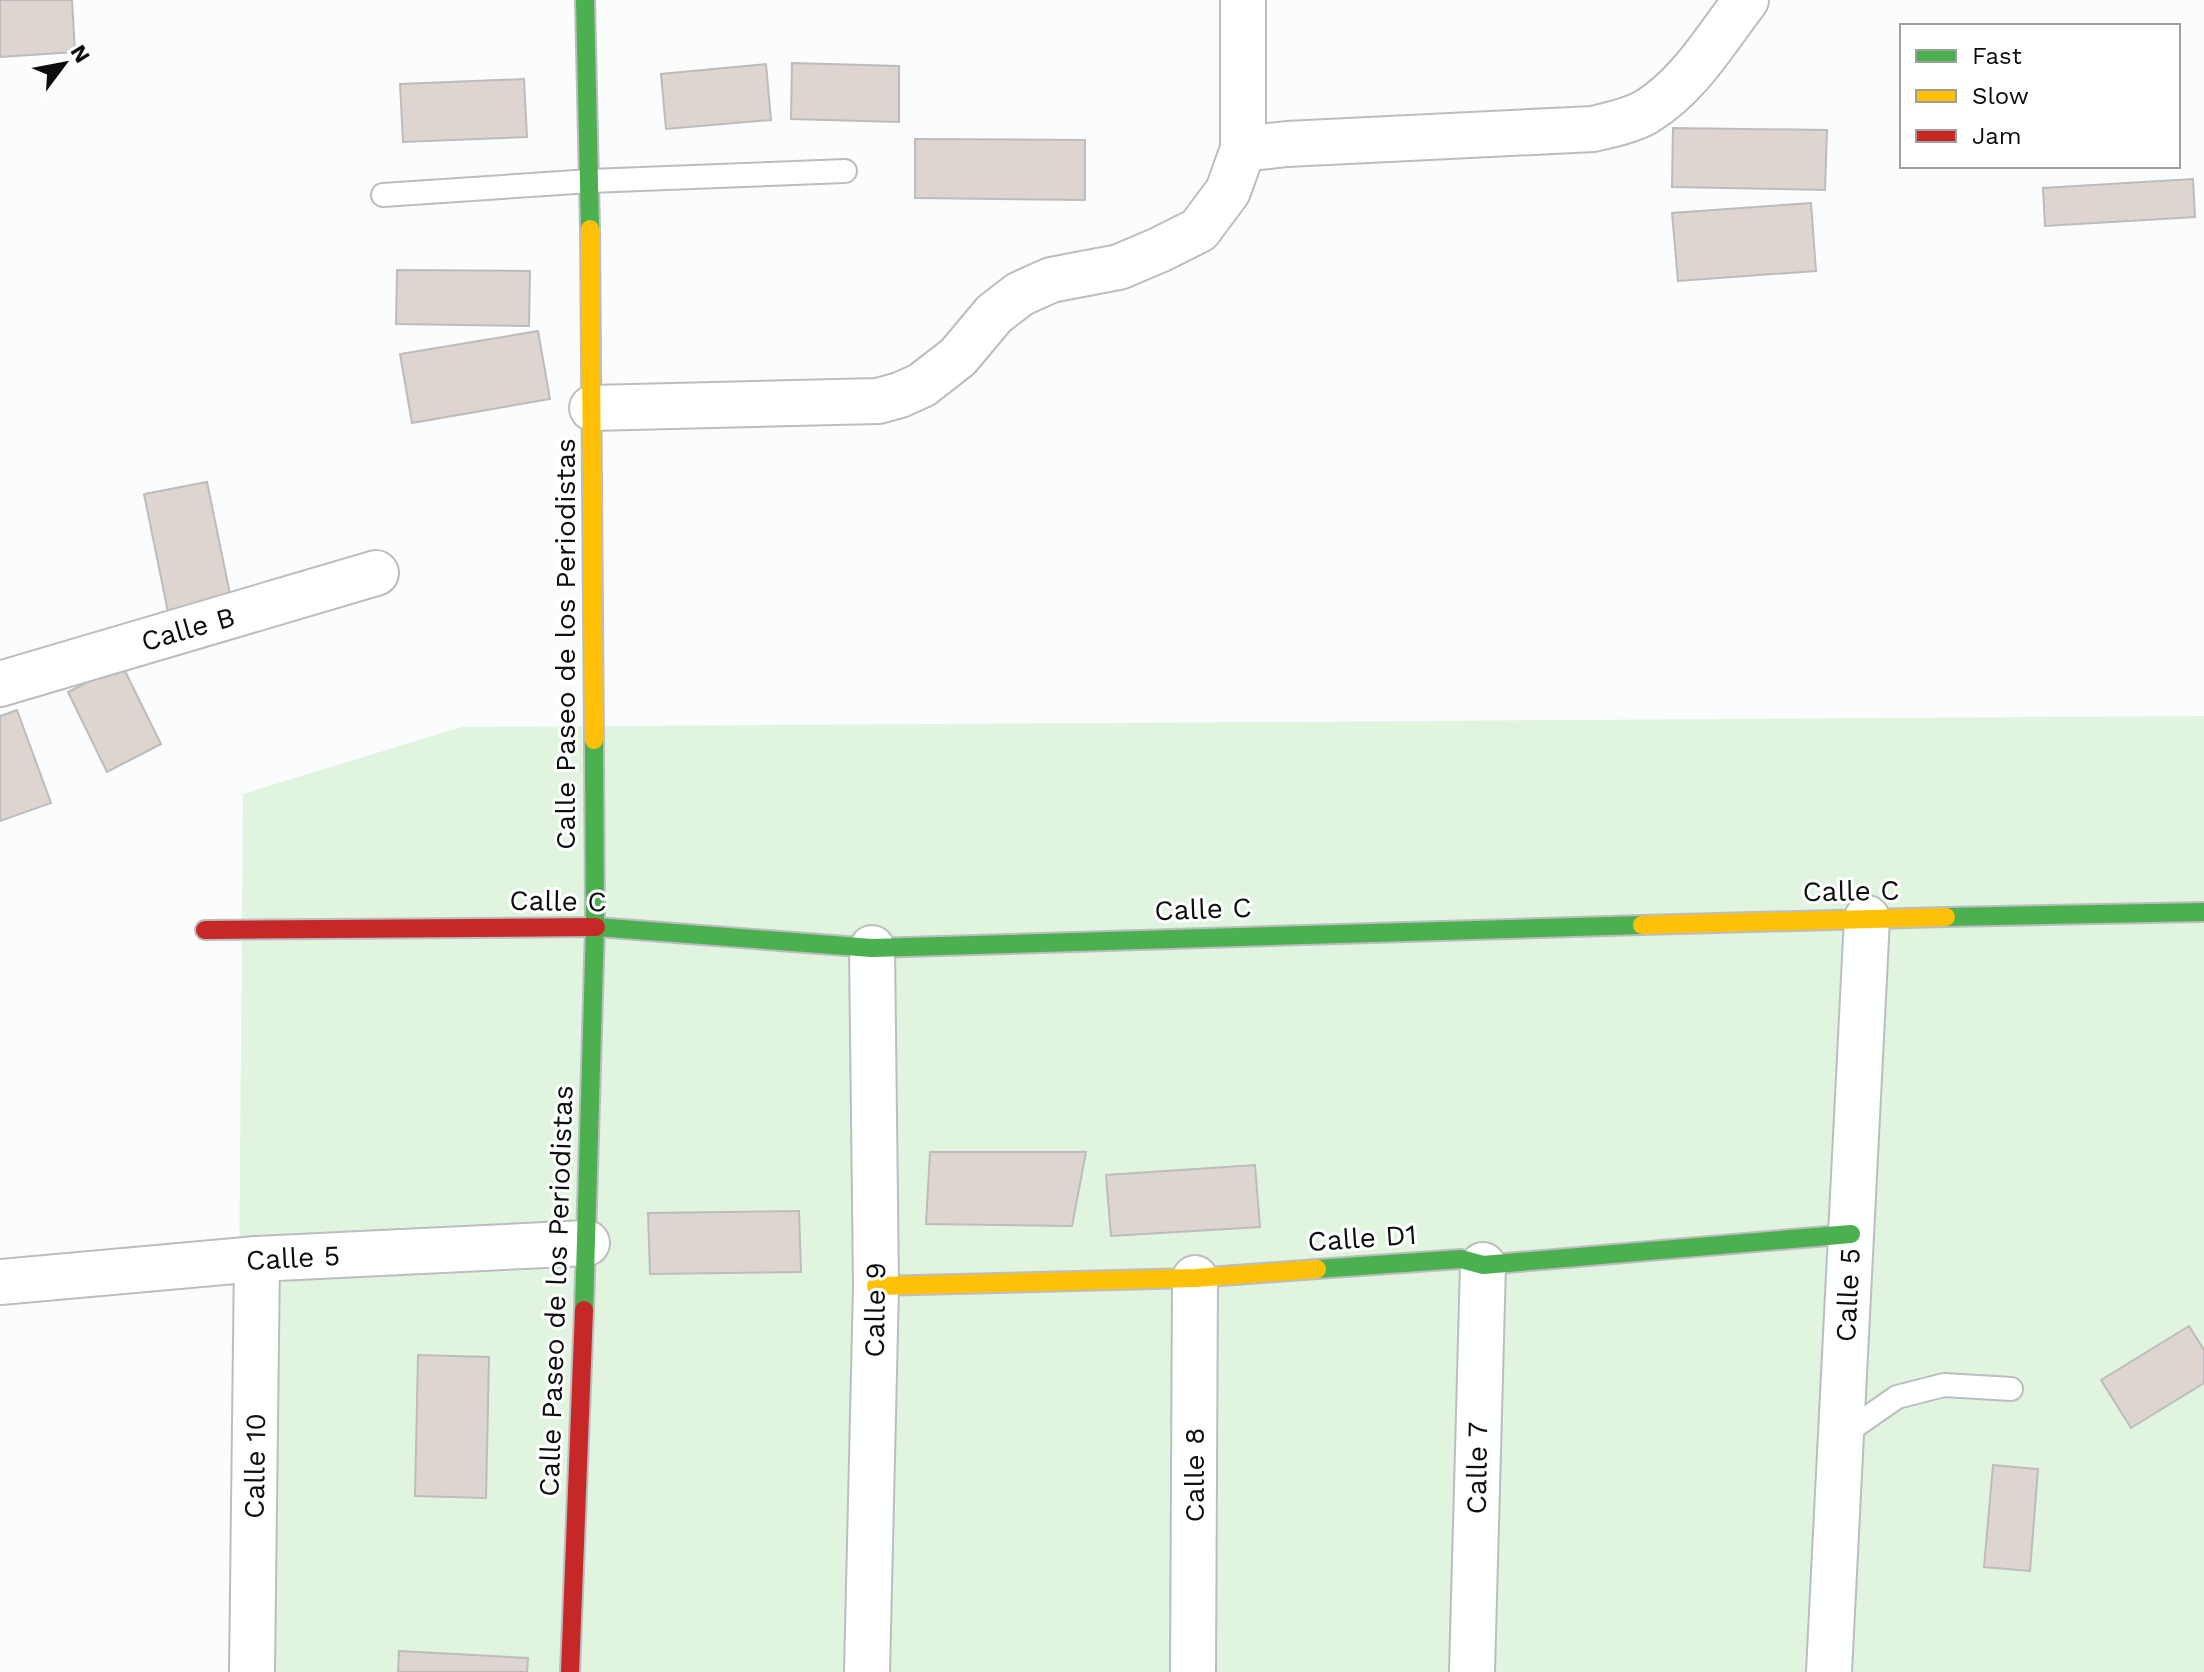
<svg xmlns="http://www.w3.org/2000/svg" width="2204" height="1672" viewBox="0 0 2204 1672" font-family="'Work Sans',sans-serif">
	<rect width="100%" height="100%" fill="#fbfcfe"/>
	<polygon fill="#e1f4e0" points="2204,716 2204,1672 236,1672 243,794 461,727"/>
	<g fill="#ded5d0" stroke="#bcbcbc" stroke-width="2">
		<polygon points="0,0 72,0 75,52 0,57"/>
		<polygon points="792,63 899,66 899,122 791,119"/>
		<polygon points="766,64 771,120 666,129 661,74"/>
		<polygon points="524,79 527,137 403,142 400,84"/>
		<polygon points="1673,128 1827,130 1825,190 1672,187"/>
		<polygon points="915,139 1085,140 1085,200 915,198"/>
		<polygon points="2193,179 2195,217 2045,226 2043,188"/>
		<polygon points="1811,203 1816,271 1678,281 1672,213"/>
		<polygon points="397,270 530,271 529,326 396,324"/>
		<polygon points="538,331 550,399 412,423 400,354"/>
		<polygon points="207,482 231,599 168,612 144,494"/>
		<polygon points="122,665 161,744 107,772 68,692"/>
		<polygon points="17,710 51,803 0,821 0,716"/>
		<polygon points="930,1152 1086,1152 1072,1226 926,1224"/>
		<polygon points="1255,1165 1260,1227 1111,1236 1106,1175"/>
		<polygon points="799,1211 801,1272 650,1274 648,1213"/>
		<polygon points="2189,1326 2204,1350 2204,1383 2131,1428 2101,1380"/>
		<polygon points="418,1355 489,1357 486,1498 415,1496"/>
		<polygon points="1993,1465 2038,1469 2030,1571 1984,1567"/>
		<polygon points="399,1651 528,1658 527,1672 398,1672"/>
	</g>
	<g fill="none" stroke-linecap="round" stroke-linejoin="round">
		<g stroke="#bcbdbf" stroke-width="26">
			<g id="lane">
				<polyline points="383,195 590,181 845,171"/>
				<polyline points="1841,1436 1897,1397 1944,1385 2011,1389"/>
			</g>
		</g>
		<g stroke="#bcbdbf" stroke-width="48">
			<g id="street">
				<path d="M1243,149L1287,144L1593,129C1610,125 1630,121 1646,112C1689,86 1716,39 1746,0"/>
				<polyline points="592,408 878,401 900,395 922,385 958,357 994,314 1020,294 1051,280 1119,267 1159,250 1199,230 1228,191 1243,149 1243,0"/>
				<polyline points="0,684 376,573"/>
				<polyline points="0,1282 257,1259 587,1243"/>
				<polyline points="252,1672 257,1259"/>
				<polyline points="867,1672 876,1286 872,948"/>
				<polyline points="1193,1672 1195,1278"/>
				<polyline points="1472,1672 1483,1265"/>
				<polyline points="1829,1672 1867,918"/>
			</g>
		</g>
		<g stroke="#bcbdbf" stroke-width="22">
			<g id="fast">
				<polyline points="585,0 590,229"/>
				<polyline points="1946,917 2204,912"/>
				<polyline points="596,927 872,948 1642,925"/>
				<polyline points="1317,1269 1461,1259 1483,1265 1851,1234"/>
				<polyline points="584,1310 595,927 594,740"/>
			</g>
		</g>
		<g stroke="#bcbdbf" stroke-width="22">
			<g id="slow">
				<polyline points="590,229 594,740"/>
				<polyline points="1642,925 1946,917"/>
				<polyline points="876,1286 1195,1278 1317,1269"/>
			</g>
		</g>
		<g stroke="#bcbdbf" stroke-width="22">
			<g id="jam">
				<polyline points="205,930 596,927"/>
				<polyline points="570,1672 584,1310"/>
			</g>
		</g>
		<use href="#lane" stroke="#feffff" stroke-width="22"/>
		<use href="#street" stroke="#feffff" stroke-width="44"/>
		<use href="#fast" stroke="#4caf50" stroke-width="18"/>
		<use href="#slow" stroke="#ffc107" stroke-width="18"/>
		<use href="#jam" stroke="#c62828" stroke-width="18"/>
	</g>
	<g text-anchor="middle" dominant-baseline="central" stroke-width="6" stroke-linejoin="round" paint-order="stroke">
		<g font-size="28" fill="#0d0e0f" stroke="#fff">
			<text transform="translate(188 629) rotate(-16)">Calle B</text>
			<text transform="translate(565 644) rotate(-90)">Calle Paseo de los Periodistas</text>
			<text transform="translate(1851 891) rotate(-1)">Calle C</text>
			<text transform="translate(558 901) rotate(1)">Calle C</text>
			<text transform="translate(1203 909) rotate(-2)">Calle C</text>
			<text transform="translate(1362 1238) rotate(-4)">Calle D1</text>
			<text transform="translate(293 1258) rotate(-3)">Calle 5</text>
			<text transform="translate(556 1291) rotate(-88)">Calle Paseo de los Periodistas</text>
			<text transform="translate(1848 1295) rotate(-87)">Calle 5</text>
			<text transform="translate(875 1310) rotate(-89)">Calle 9</text>
			<text transform="translate(255 1466) rotate(-89)">Calle 10</text>
			<text transform="translate(1477 1468) rotate(-89)">Calle 7</text>
			<text transform="translate(1194 1475) rotate(-90)">Calle 8</text>
		</g>
	</g>
	<rect x="1900" y="24" width="280" height="144" fill="#ffffff" stroke="#9e9f9f" stroke-width="2"/>
	<rect x="1916" y="50" width="40" height="12" fill="#4caf50" stroke="#9e9f9f" stroke-width="2"/>
	<text x="1972" y="64" font-size="24" fill="#0d0e0f">Fast</text>
	<rect x="1916" y="90" width="40" height="12" fill="#ffc107" stroke="#9e9f9f" stroke-width="2"/>
	<text x="1972" y="104" font-size="24" fill="#0d0e0f">Slow</text>
	<rect x="1916" y="130" width="40" height="12" fill="#c62828" stroke="#9e9f9f" stroke-width="2"/>
	<text x="1972" y="144" font-size="24" fill="#0d0e0f">Jam</text>
	<g transform="translate(64 64) rotate(58)" stroke="#ffffff" stroke-width="6" paint-order="stroke">
	<path d="M0-6L14 30L0 20L-14 30Z" fill="#0d0e0f"/>
	<text y="-12" font-size="22" font-weight="bold" text-anchor="middle" fill="#0d0e0f">N</text>
	</g>
</svg>
